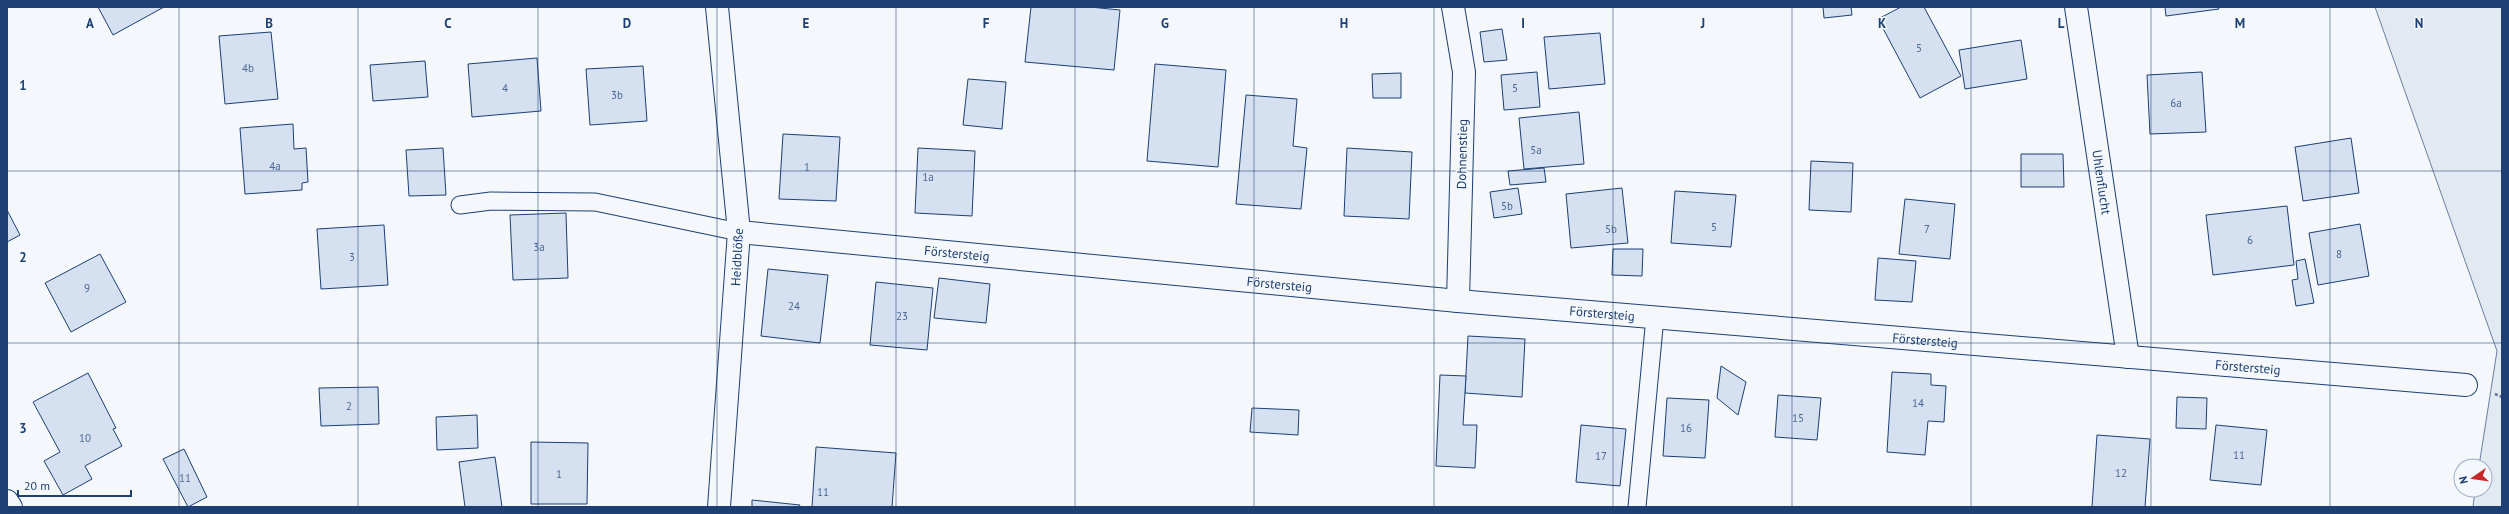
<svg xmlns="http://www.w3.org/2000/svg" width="2509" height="514" viewBox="0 0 2509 514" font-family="'PT Sans',sans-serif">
	<rect width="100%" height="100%" fill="#f4f7fb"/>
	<polygon fill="#e3e9f0" stroke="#687fa3" points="2375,7 2502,7 2502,507 2473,507 2475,490 2485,490 2485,466 2479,466 2497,351"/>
	<g fill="#d5e0f0" stroke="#1d3f73">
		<polygon points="98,7 164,7 113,35"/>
		<polygon points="1031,7 1090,7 1120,10 1114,70 1025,62"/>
		<polygon points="1823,7 1851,7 1852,15 1824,18"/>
		<polygon points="1901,7 1924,7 1961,76 1920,98 1878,19"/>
		<polygon points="2165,7 2218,7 2219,9 2166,16"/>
		<polygon points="1502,29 1507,60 1484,62 1480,32"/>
		<polygon points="271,32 278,99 225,104 219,36"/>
		<polygon points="1600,33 1605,84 1549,89 1544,37"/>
		<polygon points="2021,40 2027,79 1965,89 1959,50"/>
		<polygon points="537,58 541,111 472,117 468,64"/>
		<polygon points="425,61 428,97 373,101 370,65"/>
		<polygon points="1155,64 1226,70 1218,167 1147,161"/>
		<polygon points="643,66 647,121 590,125 586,69"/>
		<polygon points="1537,72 1540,107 1504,110 1501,75"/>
		<polygon points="2202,72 2206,132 2150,134 2147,75"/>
		<polygon points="1401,73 1401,98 1373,98 1372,74"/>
		<polygon points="968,79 1006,82 1002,129 963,125"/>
		<polygon points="1246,95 1297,99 1293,146 1307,148 1301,209 1236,204"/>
		<polygon points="1579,112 1584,164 1524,169 1519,118"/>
		<polygon points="293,124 294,149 306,148 308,182 302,183 302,190 245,194 240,128"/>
		<polygon points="783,134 840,137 836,201 779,199"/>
		<polygon points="2351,138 2359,193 2303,201 2295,147"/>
		<polygon points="443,148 446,195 409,196 406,150"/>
		<polygon points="918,148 975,151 972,216 915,213"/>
		<polygon points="1347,148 1412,152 1409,219 1344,216"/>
		<polygon points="2021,154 2063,154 2064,187 2021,187"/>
		<polygon points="1811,161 1853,163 1851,212 1809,210"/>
		<polygon points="1544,168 1546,182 1510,185 1508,171"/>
		<polygon points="1518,188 1522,214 1494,218 1490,192"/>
		<polygon points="1622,188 1628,243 1571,248 1566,194"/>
		<polygon points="1675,191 1736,195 1731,247 1671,243"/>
		<polygon points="1905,199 1955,204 1950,259 1899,254"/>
		<polygon points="2287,206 2294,265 2213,275 2206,215"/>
		<polygon points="7,210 20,235 7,242"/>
		<polygon points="566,213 568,278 513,280 510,215"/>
		<polygon points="2360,224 2369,276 2318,285 2309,233"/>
		<polygon points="384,225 388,285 321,289 317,229"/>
		<polygon points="1613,249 1643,249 1642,276 1612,275"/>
		<polygon points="100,254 126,302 71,332 45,283"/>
		<polygon points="1878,258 1916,261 1912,302 1875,300"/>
		<polygon points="2305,259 2314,303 2296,306 2292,280 2298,279 2296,261"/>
		<polygon points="768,269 828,275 820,343 761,336"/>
		<polygon points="939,278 990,284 986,323 934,318"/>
		<polygon points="876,282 933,288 927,350 870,345"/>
		<polygon points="1468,336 1525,339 1522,397 1465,393"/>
		<polygon points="1721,366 1746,382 1738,415 1717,398"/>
		<polygon points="1892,372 1931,374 1931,385 1946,386 1944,422 1928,421 1925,455 1887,452"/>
		<polygon points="88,373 116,428 113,429 122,446 85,466 92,479 63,495 44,461 60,452 33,402"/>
		<polygon points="1440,375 1466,376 1463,425 1477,425 1475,468 1436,466"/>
		<polygon points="378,387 379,424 321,426 319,388"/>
		<polygon points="1778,395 1821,398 1817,440 1775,437"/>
		<polygon points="2177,397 2207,398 2206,429 2176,428"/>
		<polygon points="1667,398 1709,400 1705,458 1663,456"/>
		<polygon points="1252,408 1299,410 1298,435 1250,432"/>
		<polygon points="477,415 478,448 437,450 436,417"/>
		<polygon points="1581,425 1626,429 1620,486 1576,482"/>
		<polygon points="2216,425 2267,430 2261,485 2210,480"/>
		<polygon points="2097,435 2150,439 2145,507 2092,507"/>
		<polygon points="531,442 588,443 587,504 531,504"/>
		<polygon points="816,447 896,453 892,507 812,507"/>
		<polygon points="184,449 207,497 188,507 163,459"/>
		<polygon points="495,457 502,507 465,507 459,462"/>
		<polygon points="752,500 800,505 799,507 752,507"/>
	</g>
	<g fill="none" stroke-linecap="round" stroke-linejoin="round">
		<g stroke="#1d3f73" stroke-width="19">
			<g id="service">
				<polyline points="460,205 491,201 595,202 739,232"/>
				<polyline points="1637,507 1655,317"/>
			</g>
		</g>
		<g stroke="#1d3f73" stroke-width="24">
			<g id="minor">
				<polyline points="717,7 739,232 719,507"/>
				<polyline points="1453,7 1464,72 1458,301"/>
				<path id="s1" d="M2076,7L2128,357"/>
				<path id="s2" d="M739,232L1458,301L2466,385"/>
				<polyline points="7,501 11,507"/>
			</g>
		</g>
		<polyline stroke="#5e769c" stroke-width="2.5" stroke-dasharray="3 2" stroke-linecap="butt" points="2495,394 2502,397"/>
		<use href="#service" stroke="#f4f7fb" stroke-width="17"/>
		<use href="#minor" stroke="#f4f7fb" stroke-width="22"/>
	</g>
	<path fill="none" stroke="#1d3f73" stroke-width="1" stroke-opacity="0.55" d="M179,7V507M358,7V507M538,7V507M717,7V507M896,7V507M1075,7V507M1254,7V507M1434,7V507M1613,7V507M1792,7V507M1971,7V507M2151,7V507M2330,7V507M7,171H2502M7,343H2502"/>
	<g text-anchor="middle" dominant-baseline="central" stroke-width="3" stroke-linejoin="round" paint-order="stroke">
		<g font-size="11" fill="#4b6792">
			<text x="1919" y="48">5</text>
			<text x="248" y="68">4b</text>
			<text x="505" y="88">4</text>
			<text x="1515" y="88">5</text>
			<text x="617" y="95">3b</text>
			<text x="2176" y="103">6a</text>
			<text x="1536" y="150">5a</text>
			<text x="275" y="166">4a</text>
			<text x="807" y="167">1</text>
			<text x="928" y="177">1a</text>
			<text x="1507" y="206">5b</text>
			<text x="1714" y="227">5</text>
			<text x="1611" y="229">5b</text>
			<text x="1927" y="229">7</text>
			<text x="2250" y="240">6</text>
			<text x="539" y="247">3a</text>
			<text x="2339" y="254">8</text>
			<text x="352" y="257">3</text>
			<text x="87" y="288">9</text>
			<text x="794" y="306">24</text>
			<text x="902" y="316">23</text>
			<text x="1918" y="403">14</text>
			<text x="349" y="406">2</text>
			<text x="1798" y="418">15</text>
			<text x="1686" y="428">16</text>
			<text x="85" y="438">10</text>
			<text x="2239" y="455">11</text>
			<text x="1601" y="456">17</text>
			<text x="2121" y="473">12</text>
			<text x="559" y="474">1</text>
			<text x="185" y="478">11</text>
			<text x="823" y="492">11</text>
		</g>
		<g font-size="13" fill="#1d3f73" stroke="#f4f7fb">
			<text transform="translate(1462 154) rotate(-89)">Dohnenstieg</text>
			<text stroke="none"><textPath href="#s1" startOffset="177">Uhlenflucht</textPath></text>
			<text stroke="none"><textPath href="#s2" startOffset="219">Förstersteig</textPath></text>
			<text transform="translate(737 257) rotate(-87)">Heidblöße</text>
			<text stroke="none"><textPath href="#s2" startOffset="543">Förstersteig</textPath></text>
			<text stroke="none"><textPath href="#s2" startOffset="867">Förstersteig</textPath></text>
			<text stroke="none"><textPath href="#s2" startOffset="1191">Förstersteig</textPath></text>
			<text stroke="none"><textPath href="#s2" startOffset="1515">Förstersteig</textPath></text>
		</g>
	</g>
	<g font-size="13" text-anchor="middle" font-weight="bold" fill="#1d3f73" stroke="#f4f7fb" stroke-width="3" stroke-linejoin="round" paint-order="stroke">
		<text x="90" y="28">A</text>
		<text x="269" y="28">B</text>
		<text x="448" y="28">C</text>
		<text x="627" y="28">D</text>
		<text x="806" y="28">E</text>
		<text x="986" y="28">F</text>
		<text x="1165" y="28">G</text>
		<text x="1344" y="28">H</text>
		<text x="1523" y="28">I</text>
		<text x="1703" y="28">J</text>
		<text x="1882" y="28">K</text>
		<text x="2061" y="28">L</text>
		<text x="2240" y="28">M</text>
		<text x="2419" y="28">N</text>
		<text x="23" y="90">1</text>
		<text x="23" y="262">2</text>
		<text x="23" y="433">3</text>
	</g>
	<rect width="2509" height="514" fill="none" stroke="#1d3f73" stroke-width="16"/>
	<g transform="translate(2473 478) rotate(257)"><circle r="19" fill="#f4f7fb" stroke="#9eadc5"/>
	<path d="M0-3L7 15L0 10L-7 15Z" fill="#c62828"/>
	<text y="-6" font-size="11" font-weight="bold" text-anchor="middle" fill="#1d3f73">N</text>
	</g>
	<path d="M18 490v6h113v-6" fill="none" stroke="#1d3f73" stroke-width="2"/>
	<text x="24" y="490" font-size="12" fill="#1d3f73" stroke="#f4f7fb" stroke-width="3" paint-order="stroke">20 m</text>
</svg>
